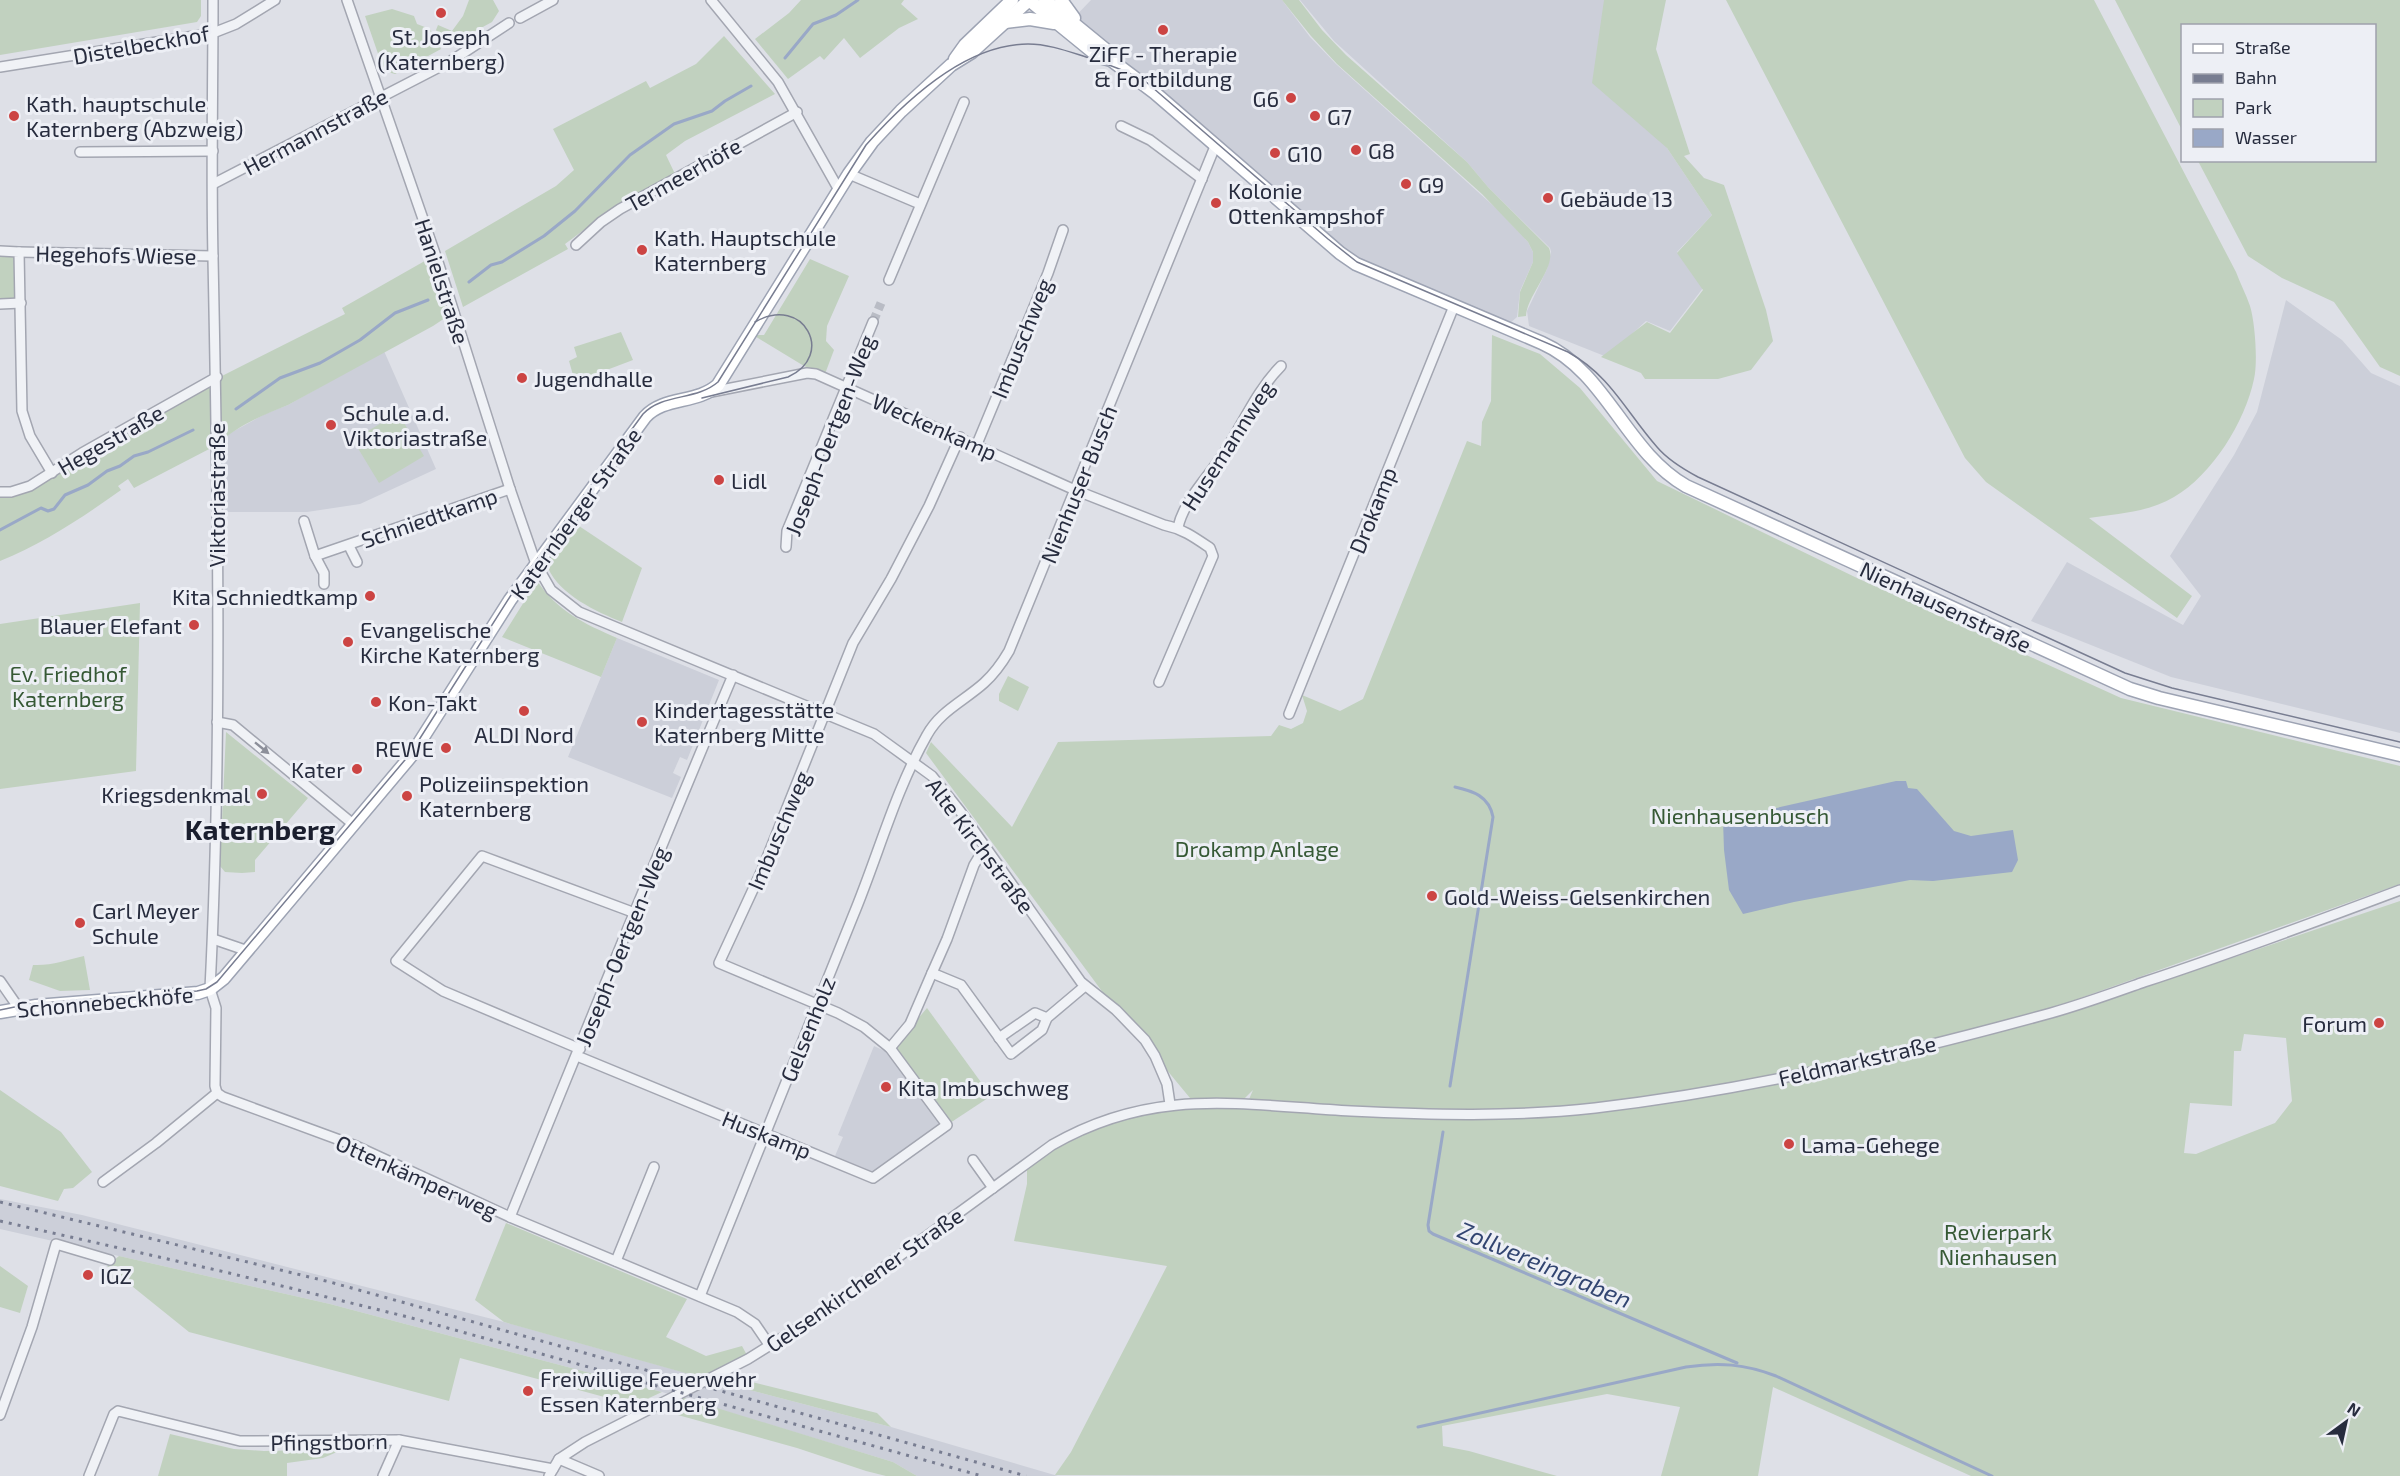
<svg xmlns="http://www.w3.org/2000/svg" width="2400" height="1476" viewBox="0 0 2400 1476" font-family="'Exo 2',sans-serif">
	<rect width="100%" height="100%" fill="#dee0e7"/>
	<g fill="#cccfd9">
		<polygon points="1091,0 1282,0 1310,37 1336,64 1498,210 1528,242 1533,252 1533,262 1520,291 1517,317 1508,325 1358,261 1067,25"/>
		<polygon points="1300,0 1607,0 1667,148 1712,215 1677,252 1703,288 1670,331 1646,321 1607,357 1529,326 1527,311 1547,269 1551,252 1550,248 1488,187 1467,162 1334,41"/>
		<polygon points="2286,300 2342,340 2371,373 2400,386 2400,733 2171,677 2031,621 2067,562 2183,625 2201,596 2170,556 2234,455 2257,412"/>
		<polygon points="384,351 436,469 360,504 307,512 225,512 217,445 225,436 265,414 288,405"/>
		<polygon points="617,638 719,680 687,760 680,757 673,773 681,777 672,798 568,757"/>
		<polygon points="874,1046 885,1051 942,1123 870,1174 835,1156 843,1137 838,1135"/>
		<polygon points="0,1199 82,1215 504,1322 715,1381 891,1427 1058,1476 917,1476 893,1462 662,1392 330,1304 0,1229"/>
	</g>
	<g fill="#c1d1bf" fill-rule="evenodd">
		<polygon points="0,0 201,0 201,16 197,22 0,55"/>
		<polygon points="469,0 493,0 499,11 492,22 446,47 436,30 438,25 452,31 463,16"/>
		<polygon points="801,0 904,0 901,4 918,19 899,28 860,58 844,38 824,60 820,56 788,79 755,39 789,13"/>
		<path d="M1282,0H1299L1322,30L1346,55L1467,162L1488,187L1549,248C1557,267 1527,295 1526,316L1518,317L1520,292L1533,262V252L1528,242L1482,194L1337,64L1311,36Z"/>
		<polygon points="1604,0 1666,0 1656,49 1690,154 1684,156 1704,178 1724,185 1766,310 1773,341 1751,370 1718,379 1645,379 1641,373 1601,357 1647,322 1670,333 1703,290 1677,253 1712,215 1667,148 1592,83"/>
		<path d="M1726,0H2094L2236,272C2240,283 2246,294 2250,306C2255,322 2258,362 2254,379C2245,422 2212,475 2174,497C2149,512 2117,514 2089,518L2192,596L2177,618L1986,482L1965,458Z"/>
		<polygon points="2115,0 2400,0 2400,376 2380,367 2334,302 2282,278 2248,256 2198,161 2374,160 2374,26 2182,26 2182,130"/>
		<polygon points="392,9 414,16 417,24 430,29 441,49 395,74 384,71 365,16"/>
		<polygon points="724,36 775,94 685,141 666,155 675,174 612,209 565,244 568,249 463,307 445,251 556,186 574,170 553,129 646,81 650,88 696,64"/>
		<polygon points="0,252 18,253 19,301 0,300"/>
		<path d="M430,258L448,316L433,326L288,405C263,415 236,426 217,445L218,378L345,314L342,308Z"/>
		<polygon points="810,259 849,276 827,326 826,341 834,350 825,374 804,366 753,335 764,335"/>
		<polygon points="621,332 633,360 575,382 569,361 577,357 574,347"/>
		<path d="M1492,335L1540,354L1580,388L1657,481L1857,578L2121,698L2400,766V884L2058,1006L1838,1067L1710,1090L1596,1107L1531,1113L1452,1115H1531L1596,1108L1710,1091L1838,1068L1937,1047L2060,1016L2400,901V1476H1971L1773,1387L1758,1476H1661L1680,1407L1607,1394L1442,1426L1443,1446L1469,1451L1557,1476L1055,1475L1071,1452L1167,1266L1014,1241L1027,1184V1170L1055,1147L1096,1124L1172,1109L1247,1105L1444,1114L1247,1104L1253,1090L1245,1098H1190L1104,994L926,753L931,742L1012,827L1058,742L1271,736L1279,725L1291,729L1303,723L1307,711L1302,695L1340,711L1363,699L1467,441L1481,446L1482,422L1491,401ZM2244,1034L2286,1038L2292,1101L2275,1123L2196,1154L2184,1153L2190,1103L2232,1106L2234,1051H2241Z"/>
		<path d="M216,378L215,446L134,488L128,479L118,486L121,490C83,517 43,544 0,561V496L27,491Z"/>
		<polygon points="398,413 424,456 379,483 353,440"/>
		<path d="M576,524L642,568L622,622C597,612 560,595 548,568C546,562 553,543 557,537C560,532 570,528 576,524Z"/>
		<path d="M537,581C559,612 583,623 617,638L601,677L502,637Z"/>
		<polygon points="140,603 136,771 0,789 0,624"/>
		<polygon points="1008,676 1029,687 1018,711 999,701 999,694"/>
		<polygon points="226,732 308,798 255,860 255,872 242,873 225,872 220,866"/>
		<path d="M84,956L90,990L60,991L29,980L33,965C51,966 66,960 84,956Z"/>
		<polygon points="927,1008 991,1096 950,1123 893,1048"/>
		<polygon points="0,1090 61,1132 92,1172 73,1188 64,1189 58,1201 0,1186"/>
		<polygon points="506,1223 687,1299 666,1337 706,1356 742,1346 748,1357 703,1378 504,1322 475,1300"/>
		<polygon points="119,1256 330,1304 662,1392 634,1405 460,1358 449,1401 189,1332 107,1266"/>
		<polygon points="0,1266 28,1286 20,1313 0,1307"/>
		<polygon points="724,1375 877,1413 891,1427 715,1381"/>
		<polygon points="681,1397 893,1462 917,1476 886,1476 866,1471 797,1448 656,1409"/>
		<polygon points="170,1434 234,1449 264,1451 344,1449 323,1458 287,1463 287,1476 158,1476"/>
	</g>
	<polygon fill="#99a8c7" points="1896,781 1906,781 1908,788 1917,789 1954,831 1971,836 2013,830 2018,860 2012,872 1933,881 1910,880 1794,902 1743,914 1729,890 1724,850 1723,820"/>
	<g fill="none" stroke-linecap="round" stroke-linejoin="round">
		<g stroke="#99a8c7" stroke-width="3">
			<polyline points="785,58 813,24 836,15 858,0"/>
			<polyline points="469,282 491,265 502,262 544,236 575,211 630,155 674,124 712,111 725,101 751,86"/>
			<polyline points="236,409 280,378 320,363 360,340 395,313 428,300"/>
			<polyline points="0,530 41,508 48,511 54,509 65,495 88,485 107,471 120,466 134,456 148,452 193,430"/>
			<path d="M1450,1086L1493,817C1489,796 1473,791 1455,787"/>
			<polyline points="1443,1132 1428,1225 1429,1231 1433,1234 1737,1363"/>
			<path d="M1418,1427L1686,1367C1719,1362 1745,1364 1776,1376L1992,1476"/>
		</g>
		<polyline stroke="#b9bcc5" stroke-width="9" stroke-dasharray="9 4.5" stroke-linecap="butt" points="873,322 881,303"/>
		<g stroke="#a3a6b1" stroke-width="12">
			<g id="minor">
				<path d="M213,0C213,86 211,172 213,258C218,502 222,746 210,989L216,1008L215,1086L217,1093"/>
				<polyline points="347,0 439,265 510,489 536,564 551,590 579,612 874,734 932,776 960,811 1081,982 1116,1010 1145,1040 1155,1056 1167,1084 1170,1104"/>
				<polyline points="711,0 778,82 839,190"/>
				<polyline points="520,18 553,0"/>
				<polyline points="0,67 213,33 236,24 275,0"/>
				<polyline points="1121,126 1150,140 1202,179"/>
				<polyline points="80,152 213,151"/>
				<polyline points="849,174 920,204"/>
				<polyline points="213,184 451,61 509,23"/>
				<polyline points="576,245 601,222 620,209 797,112"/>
				<polyline points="0,251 19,252 22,411 30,436 52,473"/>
				<polyline points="19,252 213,256"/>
				<polyline points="889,280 964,102"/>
				<polyline points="0,304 21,303"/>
				<path d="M711,392L807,373L816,374L1075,490L1164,525C1183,529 1194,537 1210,548L1213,556L1159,682"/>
				<polyline points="977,444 1048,273 1063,230"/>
				<polyline points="0,492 11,492 30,486 82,453 217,377"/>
				<polyline points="304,521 315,556 324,573 324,584"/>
				<path d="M1178,527C1184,501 1207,478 1222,456C1242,426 1256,391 1281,366"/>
				<polyline points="349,546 357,562"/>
				<polyline points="786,547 787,531 873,322"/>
				<polyline points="315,556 510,489"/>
				<polyline points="1289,714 1454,306"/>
				<polyline points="217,722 233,725 353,824"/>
				<polyline points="987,850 980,855 974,865 947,939 932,973 961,985 1011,1054 1042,1030 1047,1018 1085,986"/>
				<polyline points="213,939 248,951"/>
				<polyline points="0,981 18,1007"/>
				<polyline points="999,1038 1035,1013 1047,1018"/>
				<polyline points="890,1048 910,1024 932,973"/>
				<polyline points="580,1049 443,991 396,961 482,856 635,913"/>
				<polyline points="577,1056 873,1178 947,1125 890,1048 864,1027 838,1013 719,963 762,870 853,643 891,579 929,506 960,437"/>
				<polyline points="217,1093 223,1097 356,1146 510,1217 737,1312 755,1324 770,1346"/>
				<polyline points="973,1160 993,1188"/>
				<polyline points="103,1182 156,1143 217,1093"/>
				<path d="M510,1217C584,1036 657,855 733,675"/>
				<polyline points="616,1261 654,1167"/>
				<path d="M700,1296C751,1169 802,1043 853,916C878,856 895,791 927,735C940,711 964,701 984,683C994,674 1002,663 1009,651L1216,144"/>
				<polyline points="0,1415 32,1327 56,1244 110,1260"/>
				<polyline points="559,1459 599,1476"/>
				<polyline points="89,1476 114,1414 118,1411 240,1441 399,1440 553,1469"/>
				<polyline points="383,1476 399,1440"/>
				<path d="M549,1476L559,1459L585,1442L748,1359L817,1316L1052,1145C1154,1086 1240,1105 1351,1111C1432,1115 1513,1117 1595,1108C1749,1090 1902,1054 2051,1013C2083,1004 2113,993 2144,982C2230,954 2315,922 2400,890"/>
			</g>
		</g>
		<g stroke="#9da3b3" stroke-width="15">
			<g id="major">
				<path d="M1029,0L1099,57L1111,60L1155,93L1340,253L1356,264L1542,343C1607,372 1625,451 1686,486L2130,689L2159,698L2400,755"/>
				<polyline points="1045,0 1106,50 1111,60"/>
				<polyline points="1061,0 1074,18"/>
				<polyline points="1005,22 1030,19 1054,23"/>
				<polyline points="955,59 965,45 1012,0"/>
				<path d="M0,1012L36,1006L198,993L210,989L224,978L411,756L510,600L645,417C664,396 697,404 718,385L849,174L872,142L901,111L951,65L972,52L1029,0"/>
			</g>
		</g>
		<use href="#minor" stroke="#f0f2f6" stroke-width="9"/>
		<use href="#major" stroke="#fff" stroke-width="12"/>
		<g stroke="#787d91" stroke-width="1.5">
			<path d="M702,398L788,377C836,356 804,294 755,322"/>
			<path d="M0,1010L29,1004L197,991L206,989L217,982L410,754L513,592L643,414C663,393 696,401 718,382L866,145C905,101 965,44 1028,44C1048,44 1067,51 1086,57C1106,64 1126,70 1145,81L1328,239L1357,262L1568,352C1611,376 1626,412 1657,447C1668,460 1683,469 1698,477L2125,673L2172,688L2400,742"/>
		</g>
		<g stroke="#787d91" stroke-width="3" stroke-dasharray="3 6" stroke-linecap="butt">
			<polyline points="0,1202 330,1282 1026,1476"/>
			<polyline points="0,1221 225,1272 408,1317 982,1476"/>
		</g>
	</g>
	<defs><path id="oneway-solid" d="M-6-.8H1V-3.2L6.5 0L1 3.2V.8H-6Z" transform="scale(1.5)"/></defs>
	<use fill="#8c8f9a" href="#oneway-solid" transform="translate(262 748) rotate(39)"/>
	<g fill="#cc4443" stroke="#edeff5" stroke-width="2">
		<circle cx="441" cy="13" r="6"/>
		<circle cx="1163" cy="30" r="6"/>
		<circle cx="1291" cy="98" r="6"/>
		<circle cx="14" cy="116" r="6"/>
		<circle cx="1315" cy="116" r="6"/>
		<circle cx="1356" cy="150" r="6"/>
		<circle cx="1275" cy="153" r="6"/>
		<circle cx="1406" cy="184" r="6"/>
		<circle cx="1548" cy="198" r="6"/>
		<circle cx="1216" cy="203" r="6"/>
		<circle cx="642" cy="250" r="6"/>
		<circle cx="522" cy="378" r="6"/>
		<circle cx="331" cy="425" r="6"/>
		<circle cx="719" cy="480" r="6"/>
		<circle cx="370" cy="596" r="6"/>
		<circle cx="194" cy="625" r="6"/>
		<circle cx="348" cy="642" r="6"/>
		<circle cx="376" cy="702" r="6"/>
		<circle cx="524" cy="711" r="6"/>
		<circle cx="642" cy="722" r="6"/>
		<circle cx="446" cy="748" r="6"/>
		<circle cx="357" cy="769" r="6"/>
		<circle cx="262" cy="794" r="6"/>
		<circle cx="407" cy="796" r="6"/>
		<circle cx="1432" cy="896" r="6"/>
		<circle cx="80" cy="923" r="6"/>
		<circle cx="2379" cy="1023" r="6"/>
		<circle cx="886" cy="1087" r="6"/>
		<circle cx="1789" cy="1144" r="6"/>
		<circle cx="88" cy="1275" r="6"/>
		<circle cx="528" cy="1391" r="6"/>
	</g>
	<g text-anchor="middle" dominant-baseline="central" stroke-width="6" stroke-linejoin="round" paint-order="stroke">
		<g font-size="22" fill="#272c3e" stroke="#edeff5" text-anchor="start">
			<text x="441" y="36" text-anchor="middle">St. Joseph<tspan x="441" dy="25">(Katernberg)</tspan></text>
			<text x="1163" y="53" text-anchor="middle">ZiFF - Therapie<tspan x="1163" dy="25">&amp; Fortbildung</tspan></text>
			<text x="1279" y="98" text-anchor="end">G6</text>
			<text x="26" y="103">Kath. hauptschule<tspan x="26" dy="25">Katernberg (Abzweig)</tspan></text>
			<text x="1327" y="116">G7</text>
			<text x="1368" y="150">G8</text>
			<text x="1287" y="153">G10</text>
			<text x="1418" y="184">G9</text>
			<text x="1228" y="190">Kolonie<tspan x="1228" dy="25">Ottenkampshof</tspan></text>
			<text x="1560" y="198">Gebäude 13</text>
			<text x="654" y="237">Kath. Hauptschule<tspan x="654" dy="25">Katernberg</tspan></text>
			<text x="534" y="378">Jugendhalle</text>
			<text x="343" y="412">Schule a.d.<tspan x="343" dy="25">Viktoriastraße</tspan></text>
			<text x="731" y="480">Lidl</text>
			<text x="358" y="596" text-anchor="end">Kita Schniedtkamp</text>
			<text x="182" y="625" text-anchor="end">Blauer Elefant</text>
			<text x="360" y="629">Evangelische<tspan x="360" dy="25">Kirche Katernberg</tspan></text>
			<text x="388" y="702">Kon-Takt</text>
			<text x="654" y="709">Kindertagesstätte<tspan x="654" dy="25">Katernberg Mitte</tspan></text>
			<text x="524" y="734" text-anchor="middle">ALDI Nord</text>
			<text x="434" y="748" text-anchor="end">REWE</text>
			<text x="345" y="769" text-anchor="end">Kater</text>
			<text x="419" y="783">Polizeiinspektion<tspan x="419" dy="25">Katernberg</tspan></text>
			<text x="250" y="794" text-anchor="end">Kriegsdenkmal</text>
			<text x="1444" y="896">Gold-Weiss-Gelsenkirchen</text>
			<text x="92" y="910">Carl Meyer<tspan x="92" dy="25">Schule</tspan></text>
			<text x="2367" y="1023" text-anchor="end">Forum</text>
			<text x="898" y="1087">Kita Imbuschweg</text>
			<text x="1801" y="1144">Lama-Gehege</text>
			<text x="100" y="1275">IGZ</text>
			<text x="540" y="1378">Freiwillige Feuerwehr<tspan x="540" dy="25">Essen Katernberg</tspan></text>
		</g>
		<g font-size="22" fill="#272c3e" stroke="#edeff5">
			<text transform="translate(141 44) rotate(-10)">Distelbeckhof</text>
			<text transform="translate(315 131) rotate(-28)">Hermannstraße</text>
			<text transform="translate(683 174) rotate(-29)">Termeerhöfe</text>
			<text transform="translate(116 254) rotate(1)">Hegehofs Wiese</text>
			<text transform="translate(443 281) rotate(72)">Hanielstraße</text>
			<text transform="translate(1021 338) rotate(-68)">Imbuschweg</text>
			<text transform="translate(935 426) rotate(24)">Weckenkamp</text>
			<text transform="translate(829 435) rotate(-69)">Joseph-Oertgen-Weg</text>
			<text transform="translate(110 439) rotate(-30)">Hegestraße</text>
			<text transform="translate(1227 445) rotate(-57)">Husemannweg</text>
			<text transform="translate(1078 484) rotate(-68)">Nienhuser Busch</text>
			<text transform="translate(216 495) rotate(-90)">Viktoriastraße</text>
			<text transform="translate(1372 510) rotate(-68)">Drokamp</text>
			<text transform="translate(575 513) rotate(-54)">Katernberger Straße</text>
			<text transform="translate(429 517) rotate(-19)">Schniedtkamp</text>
			<text transform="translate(1946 606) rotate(25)">Nienhausenstraße</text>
			<text transform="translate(778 830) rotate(-67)">Imbuschweg</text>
			<text transform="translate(981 845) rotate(53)">Alte Kirchstraße</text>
			<text transform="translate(621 946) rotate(-68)">Joseph-Oertgen-Weg</text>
			<text transform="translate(105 1001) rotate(-5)">Schonnebeckhöfe</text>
			<text transform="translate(807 1029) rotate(-68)">Gelsenholz</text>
			<text transform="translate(1857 1060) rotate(-13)">Feldmarkstraße</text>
			<text transform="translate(767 1134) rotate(22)">Huskamp</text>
			<text transform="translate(417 1176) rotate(24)">Ottenkämperweg</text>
			<text transform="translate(864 1279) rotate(-35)">Gelsenkirchener Straße</text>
			<text transform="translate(329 1441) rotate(-1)">Pfingstborn</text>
		</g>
		<g font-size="22" fill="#365935" stroke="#edeff5">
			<text x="68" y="673">Ev. Friedhof<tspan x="68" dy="25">Katernberg</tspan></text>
			<text x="1740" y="815">Nienhausenbusch</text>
			<text x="1257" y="848">Drokamp Anlage</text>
			<text x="1998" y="1231">Revierpark<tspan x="1998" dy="25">Nienhausen</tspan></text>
		</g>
		<g font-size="24" font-style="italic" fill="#324571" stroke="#edeff5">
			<text transform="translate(1545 1264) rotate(23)">Zollvereingraben</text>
		</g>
		<g font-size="28" font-weight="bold" fill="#1a1e2e" stroke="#edeff5">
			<text x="260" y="829">Katernberg</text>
		</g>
	</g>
	<rect x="2181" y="24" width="195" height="138" fill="#edeff5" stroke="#9ea1ac" stroke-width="1.5"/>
	<rect x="2193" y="44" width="30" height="9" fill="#ffffff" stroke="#9ea1ac" stroke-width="1.5"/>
	<text x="2235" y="54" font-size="18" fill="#272c3e">Straße</text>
	<rect x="2193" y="74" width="30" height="9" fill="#787d91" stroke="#9ea1ac" stroke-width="1.5"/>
	<text x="2235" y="84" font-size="18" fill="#272c3e">Bahn</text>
	<rect x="2193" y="99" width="30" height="18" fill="#c1d1bf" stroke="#9ea1ac" stroke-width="1.5"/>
	<text x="2235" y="114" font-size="18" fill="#272c3e">Park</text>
	<rect x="2193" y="129" width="30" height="18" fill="#99a8c7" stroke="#9ea1ac" stroke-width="1.5"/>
	<text x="2235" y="144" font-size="18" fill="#272c3e">Wasser</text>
	<g transform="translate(2346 1422) rotate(33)" stroke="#edeff5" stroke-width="4.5" paint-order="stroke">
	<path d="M0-4.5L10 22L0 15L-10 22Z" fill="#272c3e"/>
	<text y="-9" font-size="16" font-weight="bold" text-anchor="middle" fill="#272c3e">N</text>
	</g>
</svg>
